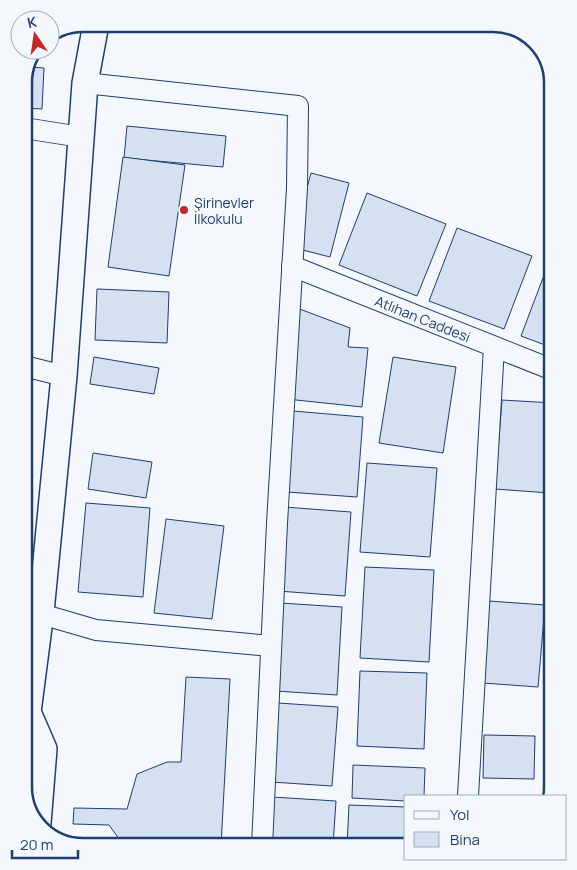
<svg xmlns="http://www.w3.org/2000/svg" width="577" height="870" viewBox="0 0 577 870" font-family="Manrope,sans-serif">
	<rect width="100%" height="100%" fill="#f4f7fb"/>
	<g fill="#d5e0f0" stroke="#1d3f73">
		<polygon points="30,67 44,68 42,109 24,108 24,79"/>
		<polygon points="127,126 226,136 223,167 124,158"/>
		<polygon points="123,157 185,165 169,276 108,267"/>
		<polygon points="311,173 349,183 330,257 291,247"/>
		<polygon points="367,193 446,224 417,296 339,265"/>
		<polygon points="457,228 532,256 504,329 429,301"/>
		<polygon points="549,262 553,263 553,348 521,336"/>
		<polygon points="97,289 169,292 167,343 95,340"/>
		<polygon points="297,308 350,328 348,347 368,348 362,407 287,399"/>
		<polygon points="94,357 159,368 154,394 90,384"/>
		<polygon points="393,357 456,367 443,453 379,443"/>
		<polygon points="24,393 30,394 24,420"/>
		<polygon points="502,400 553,403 553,438 549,493 495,489"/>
		<polygon points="293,411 363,417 357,497 287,492"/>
		<polygon points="93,453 152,462 146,498 88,489"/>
		<polygon points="367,463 437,468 430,557 360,552"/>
		<polygon points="86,503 150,508 143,597 78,592"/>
		<polygon points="284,507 351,512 345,596 278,591"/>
		<polygon points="166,519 224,526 212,619 154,613"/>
		<polygon points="365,567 434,570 429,662 360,658"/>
		<polygon points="489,601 545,605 538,687 483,683"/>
		<polygon points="280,603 342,607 337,695 275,691"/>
		<polygon points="360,671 427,673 424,749 357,746"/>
		<polygon points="186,677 230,679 221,846 173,846 122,843 109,825 73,824 74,808 127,809 137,774 167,762 181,762"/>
		<polygon points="278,703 338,707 332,786 271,782"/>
		<polygon points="553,703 553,760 552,760"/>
		<polygon points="484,735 535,736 534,779 483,778"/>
		<polygon points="353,765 425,768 424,796 406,796 406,801 352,798"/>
		<polygon points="544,772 553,772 553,787 551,796 544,796"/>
		<polygon points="272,797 336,801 333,846 269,846"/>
		<polygon points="349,805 406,807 406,846 347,846"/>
	</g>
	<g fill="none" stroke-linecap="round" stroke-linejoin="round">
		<g stroke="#1d3f73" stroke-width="22">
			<g id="minor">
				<polyline points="85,83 298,106 297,188 277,523 262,846"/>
				<polyline points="24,128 81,137"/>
				<path id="s1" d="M292,266L553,370"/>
				<polyline points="24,366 64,376"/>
				<polyline points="24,609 96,630 271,646"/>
				<polyline points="468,796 494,347"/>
			</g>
		</g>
		<g stroke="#1d3f73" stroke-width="28">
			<g id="tertiary">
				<polyline points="28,712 44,749 38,823"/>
				<polyline points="24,721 28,712 41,612 64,376 85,83 96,24"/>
			</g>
		</g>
		<use href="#minor" stroke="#f4f7fb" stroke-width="20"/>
		<use href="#tertiary" stroke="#f4f7fb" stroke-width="25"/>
	</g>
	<circle fill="#c62828" stroke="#f4f7fb" stroke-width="2" cx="184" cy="210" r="5"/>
	<g text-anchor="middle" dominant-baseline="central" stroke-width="4" stroke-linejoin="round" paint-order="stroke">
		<g font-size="14" fill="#1d3f73" stroke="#f4f7fb" text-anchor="start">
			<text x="194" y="202">Şirinevler<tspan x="194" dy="16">İlkokulu</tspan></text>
		</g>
		<g font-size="14" fill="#1d3f73" stroke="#f4f7fb">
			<text stroke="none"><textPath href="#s1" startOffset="141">Atlıhan Caddesi</textPath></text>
		</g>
	</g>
	<path d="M0 0H577V870H0ZM83 32H493A51 51 0 0 1 544 83V787A51 51 0 0 1 493 838H83A51 51 0 0 1 32 787V83A51 51 0 0 1 83 32Z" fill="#f4f7fb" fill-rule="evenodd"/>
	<path fill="none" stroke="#1d3f73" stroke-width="2.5" d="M83 32H493A51 51 0 0 1 544 83V787A51 51 0 0 1 493 838H83A51 51 0 0 1 32 787V83A51 51 0 0 1 83 32Z"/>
	<rect x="404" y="795" width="162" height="65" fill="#f4f7fb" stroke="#9eadc5"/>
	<rect x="414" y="811" width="25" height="8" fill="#f4f7fb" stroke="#9eadc5"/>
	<text x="450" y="820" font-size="15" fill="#1d3f73">Yol</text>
	<rect x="414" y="832" width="25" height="15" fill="#d5e0f0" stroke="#9eadc5"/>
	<text x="450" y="845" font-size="15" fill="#1d3f73">Bina</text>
	<g transform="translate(35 35) rotate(347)"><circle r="24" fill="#f4f7fb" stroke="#9eadc5"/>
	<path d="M0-4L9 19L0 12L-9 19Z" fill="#c62828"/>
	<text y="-8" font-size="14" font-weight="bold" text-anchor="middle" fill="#1d3f73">K</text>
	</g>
	<path d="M12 850v8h66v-8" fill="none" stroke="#1d3f73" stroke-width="2.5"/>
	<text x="20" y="850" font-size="15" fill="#1d3f73" stroke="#f4f7fb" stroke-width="4" paint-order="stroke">20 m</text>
</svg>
